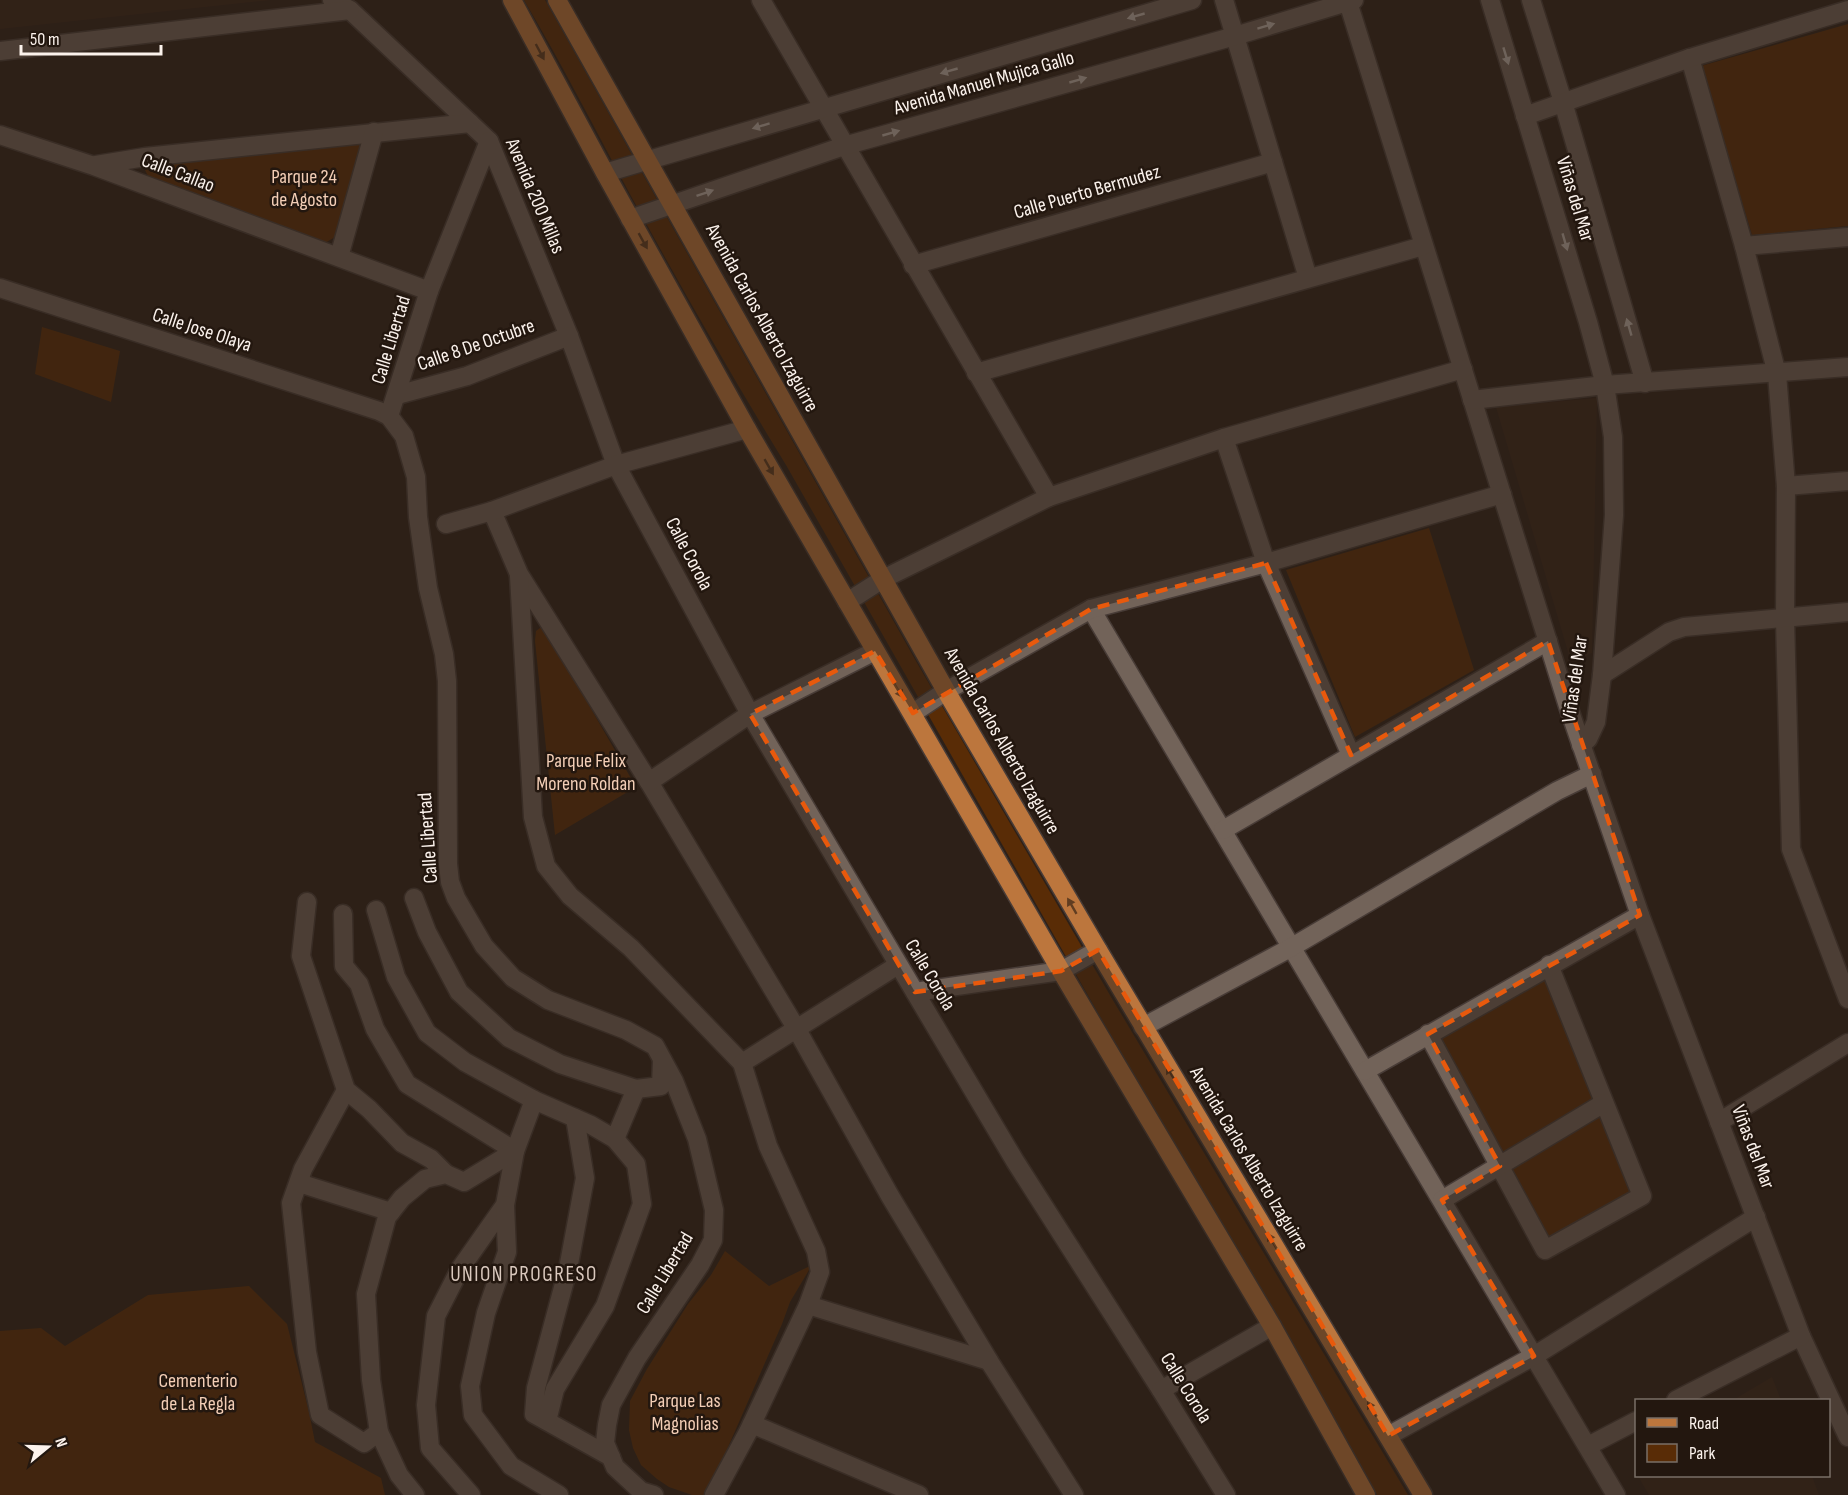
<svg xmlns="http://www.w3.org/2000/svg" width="1848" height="1495" viewBox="0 0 1848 1495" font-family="'Sofia Sans Condensed',sans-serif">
	<rect width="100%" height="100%" fill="#2d2018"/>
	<g fill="#372418">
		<polygon points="0,0 271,0 0,29"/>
		<polygon points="1597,398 1592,653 1571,662 1496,407"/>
		<polygon points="1772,1377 1781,1400 1733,1400"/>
		<polygon points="1638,1476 1812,1476 1819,1495 1649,1495"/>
	</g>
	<g fill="#592c06">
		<path d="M524,0H545L917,663L1111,997L1408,1495H1377L1126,1062L786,465C732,377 681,287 631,196C596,131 562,64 524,0Z"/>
		<polygon points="1848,24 1848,226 1752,235 1701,66"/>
		<polygon points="358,139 364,146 335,237 325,243 315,241 148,176 145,170 146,164"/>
		<polygon points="42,327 120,351 111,402 35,374"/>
		<polygon points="1429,528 1474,670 1355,737 1286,570"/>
		<polygon points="540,628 544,629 548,634 636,787 555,835 535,641 536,631"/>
		<polygon points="1550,977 1600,1098 1502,1159 1437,1040"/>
		<polygon points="1600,1111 1639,1195 1549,1246 1504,1170"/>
		<polygon points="725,1251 769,1286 812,1265 790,1302 782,1324 707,1495 692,1495 669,1487 657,1479 641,1465 633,1448 629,1430 630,1401 647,1369 688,1304 711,1275"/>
		<polygon points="249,1286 287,1324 309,1412 315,1442 381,1478 385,1495 0,1495 0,1331 41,1328 65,1346 148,1295"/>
	</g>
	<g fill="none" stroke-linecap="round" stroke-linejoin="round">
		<g stroke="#483c37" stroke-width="21">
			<g id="minor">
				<polyline points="332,0 350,10 489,141 569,336 616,465 750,714 1015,1161 1161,1390 1226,1495"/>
				<polyline points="761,0 1049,497"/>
				<polyline points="1224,0 1308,278"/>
				<polyline points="1490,0 1588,322 1605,385 1613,437 1614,515 1602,675 1596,722 1588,739 1581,745"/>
				<polyline points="1531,0 1563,102 1645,383"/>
				<polyline points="1348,2 1568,706 1640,915 1801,1336 1848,1437"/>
				<polyline points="0,51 350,10"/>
				<polyline points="1690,58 1744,246 1777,374 1786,486 1785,619 1791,849 1848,999"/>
				<polyline points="1525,116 1690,58 1848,10"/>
				<polyline points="0,135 94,166 429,291"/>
				<polyline points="96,165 145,157 470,123"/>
				<polyline points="605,173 1192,0"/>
				<polyline points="630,219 844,146 1235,36 1354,0"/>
				<polyline points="1744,246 1848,237"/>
				<polyline points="339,257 374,132"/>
				<polyline points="913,265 1273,162"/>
				<polyline points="0,288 379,411 389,416 404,436 416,477 418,517 428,588 444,654 447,681 448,864 450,882 456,898 484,946 513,978 548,1000 626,1030 655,1046 674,1081 697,1139 714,1210 713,1240 700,1265 637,1358 611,1405 607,1425 605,1443 615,1467 641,1491 654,1495"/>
				<polyline points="976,373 1423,246"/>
				<polyline points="397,395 467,376 569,336"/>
				<polyline points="1472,400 1605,385 1848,367"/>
				<polyline points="389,416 429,291 489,141"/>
				<polyline points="1224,438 1266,563 1351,755"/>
				<polyline points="1786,486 1848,481"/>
				<polyline points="492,511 519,574 649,782 796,1028 890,1196 989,1361 1074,1495"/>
				<polyline points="446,524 492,511 616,465 747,429"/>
				<polyline points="519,576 533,817 546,866 570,896 631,948 742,1063 768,1146 816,1251 820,1272 808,1305 748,1432 714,1495"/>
				<polyline points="847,602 883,579 1049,497 1224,438 1463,369"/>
				<polyline points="1091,609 1616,1495"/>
				<polyline points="1602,675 1669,632 1684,627 1848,612"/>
				<polyline points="913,713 946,691 1091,609 1266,563 1502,494"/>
				<polyline points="649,782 750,714 875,651"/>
				<polyline points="1223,830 1548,641"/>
				<polyline points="414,898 427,932 459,992 509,1038 560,1064 636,1089 661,1086 662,1060"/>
				<polyline points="307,902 301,956 346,1090 369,1109 402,1143 431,1159 446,1174"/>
				<polyline points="376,910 396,977 427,1033 465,1062 534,1100 591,1125 615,1139 636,1089"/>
				<polyline points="343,914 344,966 359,984 375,1029 407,1084 515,1151 505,1205 460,1269 436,1316 426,1405 430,1448 471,1495"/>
				<polyline points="915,992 1061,971 1098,950"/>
				<polyline points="1143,1027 1292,947 1557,791 1592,774"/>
				<polyline points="1428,1034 1545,1250 1642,1196 1549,965"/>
				<polyline points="742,1063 898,965"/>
				<polyline points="1365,1071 1640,915"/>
				<polyline points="346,1090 303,1169 291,1203 307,1352 320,1415 364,1443 379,1432"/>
				<polyline points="575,1118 585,1178 568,1269 536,1388 534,1414 611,1457"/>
				<polyline points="1719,1122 1848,1043"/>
				<polyline points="299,1183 391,1212"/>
				<polyline points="1442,1200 1604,1103"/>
				<polyline points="505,1205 507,1252 486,1313 470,1386 473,1415 511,1466 559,1495"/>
				<polyline points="808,1305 989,1361"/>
				<polyline points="1161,1390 1272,1326"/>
				<polyline points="1676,1400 1801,1336"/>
				<polyline points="547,1421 555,1389 605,1306 642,1204 636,1164 615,1139"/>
				<polyline points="752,1424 919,1495"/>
				<polyline points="1388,1436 1534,1356 1756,1217"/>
				<polyline points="1588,1446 1636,1421"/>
				<polyline points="415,1495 399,1475 379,1432 371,1380 366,1294 387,1217 402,1198 425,1179 446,1174 464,1182 515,1151 534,1100"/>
			</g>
		</g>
		<g stroke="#483c37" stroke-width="21">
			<g id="major">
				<polyline points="512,0 605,173 747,429 1061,971 1272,1326 1366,1495"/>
				<polyline points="557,0 946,691 1098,950 1423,1495"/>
			</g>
		</g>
		<use href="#minor" stroke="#726359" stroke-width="18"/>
		<use href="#major" stroke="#bc763d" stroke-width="18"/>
	</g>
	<defs><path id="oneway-solid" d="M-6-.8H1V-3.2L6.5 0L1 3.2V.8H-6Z" transform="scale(1.5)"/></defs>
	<g fill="#bdb2aa">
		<use href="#oneway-solid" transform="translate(1136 16) rotate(164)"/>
		<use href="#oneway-solid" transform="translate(1266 26) rotate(-17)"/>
		<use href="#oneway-solid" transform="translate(1506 56) rotate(73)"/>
		<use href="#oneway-solid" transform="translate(949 71) rotate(164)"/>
		<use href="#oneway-solid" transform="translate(1078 80) rotate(-16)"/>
		<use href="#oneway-solid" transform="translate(761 126) rotate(163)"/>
		<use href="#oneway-solid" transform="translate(891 133) rotate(-16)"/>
		<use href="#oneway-solid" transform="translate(705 193) rotate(-19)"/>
		<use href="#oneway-solid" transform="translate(1565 242) rotate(74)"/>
		<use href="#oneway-solid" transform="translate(1629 327) rotate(-106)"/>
	</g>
	<g fill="#603d21">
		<use href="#oneway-solid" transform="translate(540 52) rotate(62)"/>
		<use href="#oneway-solid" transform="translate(643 241) rotate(61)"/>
		<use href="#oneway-solid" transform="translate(769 467) rotate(60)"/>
		<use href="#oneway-solid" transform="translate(898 690) rotate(59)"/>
		<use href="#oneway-solid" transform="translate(1072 906) rotate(-120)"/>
		<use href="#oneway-solid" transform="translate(1171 1074) rotate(-121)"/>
		<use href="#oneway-solid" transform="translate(1272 1241) rotate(-121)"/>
		<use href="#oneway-solid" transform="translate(1372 1409) rotate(-121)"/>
	</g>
	<path d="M0 0H1848V1495H0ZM1266,563L1351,755L1548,641L1640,915L1428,1034L1500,1166L1442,1200L1534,1356L1388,1436L1098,950L1061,971L915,992L750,714L875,651L913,713L1091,609Z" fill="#2d2018" fill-opacity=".55" fill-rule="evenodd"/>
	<path fill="none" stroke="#e8590c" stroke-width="4.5" stroke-dasharray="12 8" stroke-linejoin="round" d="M1266,563L1351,755L1548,641L1640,915L1428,1034L1500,1166L1442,1200L1534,1356L1388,1436L1098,950L1061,971L915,992L750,714L875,651L913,713L1091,609Z"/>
	<g text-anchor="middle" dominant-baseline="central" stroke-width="5" stroke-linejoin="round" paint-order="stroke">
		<g font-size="20" fill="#fbf2ec" stroke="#23170f">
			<text transform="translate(984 83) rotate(-16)">Avenida Manuel Mujica Gallo</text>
			<text transform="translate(178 173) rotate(21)">Calle Callao</text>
			<text transform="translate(1087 192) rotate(-16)">Calle Puerto Bermudez</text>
			<text transform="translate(535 196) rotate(67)">Avenida 200 Millas</text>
			<text transform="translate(1575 199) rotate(73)">Viñas del Mar</text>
			<text transform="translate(762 318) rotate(61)">Avenida Carlos Alberto Izaguirre</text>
			<text transform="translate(202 330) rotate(18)">Calle Jose Olaya</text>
			<text transform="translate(391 340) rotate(-73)">Calle Libertad</text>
			<text transform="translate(476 345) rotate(-19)">Calle 8 De Octubre</text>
			<text transform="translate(689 554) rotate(62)">Calle Corola</text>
			<text transform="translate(1575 679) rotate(-82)">Viñas del Mar</text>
			<text transform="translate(1002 741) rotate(60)">Avenida Carlos Alberto Izaguirre</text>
			<text transform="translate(428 838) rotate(-94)">Calle Libertad</text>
			<text transform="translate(930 975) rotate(59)">Calle Corola</text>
			<text transform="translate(1753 1147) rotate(69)">Viñas del Mar</text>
			<text transform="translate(1249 1159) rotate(59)">Avenida Carlos Alberto Izaguirre</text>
			<text transform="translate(665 1273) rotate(-59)">Calle Libertad</text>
			<text transform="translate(1186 1388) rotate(58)">Calle Corola</text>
		</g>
		<g font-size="20" fill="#f3ceb6" stroke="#23170f">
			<text x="304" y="177">Parque 24<tspan x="304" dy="23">de Agosto</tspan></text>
			<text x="586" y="761">Parque Felix<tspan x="586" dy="23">Moreno Roldan</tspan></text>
			<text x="198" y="1381">Cementerio<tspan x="198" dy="23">de La Regla</tspan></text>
			<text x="685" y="1401">Parque Las<tspan x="685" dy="23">Magnolias</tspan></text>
		</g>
		<g font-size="21" letter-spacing="1.5" fill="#dac9be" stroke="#23170f">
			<text x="524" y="1274">UNION PROGRESO</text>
		</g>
	</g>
	<rect x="1635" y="1399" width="195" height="78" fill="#23170f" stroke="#796f67" stroke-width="1.5"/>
	<rect x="1647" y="1418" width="30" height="9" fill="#bc763d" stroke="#796f67" stroke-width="1.5"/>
	<text x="1689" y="1429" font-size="18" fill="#fbf2ec">Road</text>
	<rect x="1647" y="1444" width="30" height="18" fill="#592c06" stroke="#796f67" stroke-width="1.5"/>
	<text x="1689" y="1459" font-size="18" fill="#fbf2ec">Park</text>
	<g transform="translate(48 1447) rotate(71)" stroke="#23170f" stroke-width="4.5" paint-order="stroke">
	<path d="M0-4.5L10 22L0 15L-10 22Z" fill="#fbf2ec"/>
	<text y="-9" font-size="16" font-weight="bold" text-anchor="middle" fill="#fbf2ec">N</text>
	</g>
	<path d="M21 45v9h140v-9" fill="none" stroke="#fbf2ec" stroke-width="3"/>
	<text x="30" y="45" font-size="18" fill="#fbf2ec" stroke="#23170f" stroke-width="4.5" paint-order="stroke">50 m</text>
</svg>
